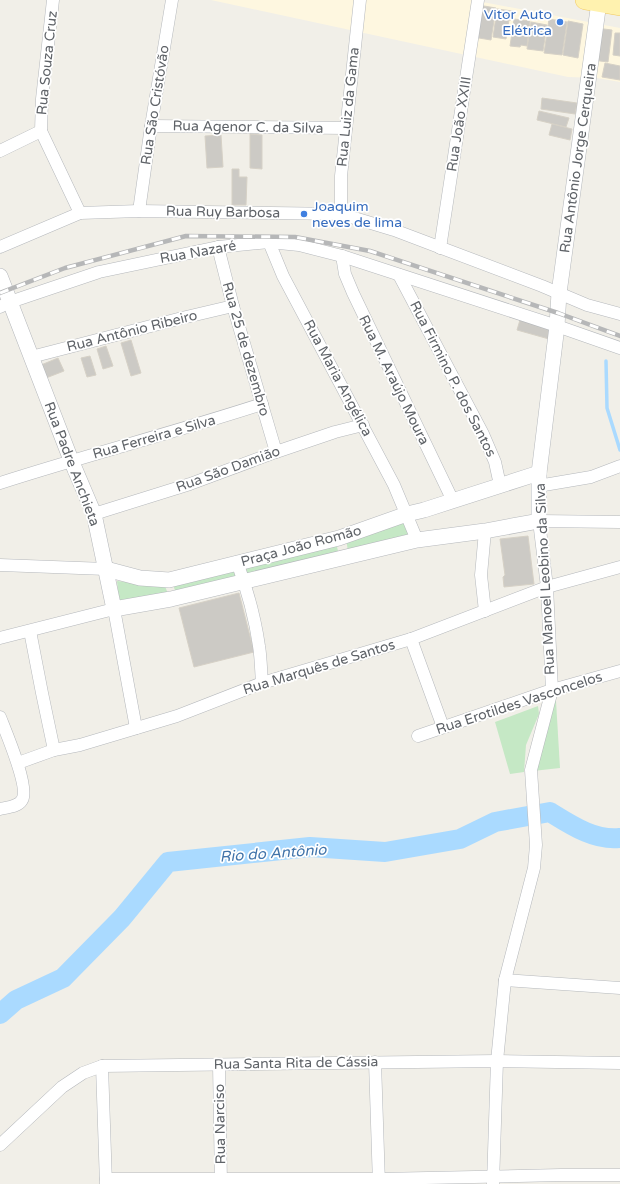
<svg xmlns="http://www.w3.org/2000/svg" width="620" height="1184" viewBox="0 0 620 1184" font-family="'Varela Round',sans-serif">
	<rect width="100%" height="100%" fill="#f1efe8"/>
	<polygon fill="#fef7e0" points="211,0 472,0 620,28 620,82 597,78 568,77"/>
	<g fill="#c5e8c5">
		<polygon points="406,520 411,538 348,551 346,539"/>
		<polygon points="336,543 339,555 248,577 244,566"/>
		<polygon points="233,569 238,578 176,593 173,585"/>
		<polygon points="117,581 165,586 168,594 119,602"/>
		<polygon points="553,701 556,701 560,768 533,771"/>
		<polygon points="538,706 539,714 526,745 524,772 510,774 495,722"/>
	</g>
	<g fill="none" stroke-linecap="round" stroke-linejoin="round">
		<polyline stroke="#aadaff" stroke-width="3.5" points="606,361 607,408 620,450"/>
		<path stroke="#aadaff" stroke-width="20" d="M0,1014L16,1000L63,978L122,918L168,862L310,847L385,852L460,839L495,822L550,812C571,825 595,841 620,838"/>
	</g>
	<g fill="#cccac5" stroke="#d6d1c6">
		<polygon points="478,5 496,8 491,40 473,37"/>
		<polygon points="497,9 513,11 511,20 509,20 506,39 493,37"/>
		<polygon points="514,19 530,21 527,46 521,45 520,47 510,46"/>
		<polygon points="549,19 567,22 562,55 544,53"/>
		<polygon points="568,21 583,24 578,58 563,55"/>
		<polygon points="531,22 547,25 543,51 527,49"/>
		<polygon points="596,28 612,30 608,62 592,60"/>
		<polygon points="615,33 620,33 620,56 613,55"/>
		<polygon points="605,63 620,66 620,80 602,77"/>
		<polygon points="542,98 577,103 575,114 541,109"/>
		<polygon points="539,111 569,118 566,127 537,120"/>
		<polygon points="552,124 572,129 570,140 549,135"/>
		<polygon points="250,134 262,135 262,169 250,168"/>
		<polygon points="221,135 223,167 207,168 205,136"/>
		<polygon points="232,169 239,169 239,177 247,177 246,205 232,205"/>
		<polygon points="520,320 552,329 549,339 517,330"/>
		<polygon points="131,340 141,373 131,376 121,343"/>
		<polygon points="106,346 113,366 103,369 97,349"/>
		<polygon points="90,356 96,375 87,377 81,358"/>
		<polygon points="58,358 64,371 46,378 41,365"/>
		<polygon points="528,536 534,584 504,587 503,577 505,575 500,539"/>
		<polygon points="239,593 254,652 194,667 179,608"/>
	</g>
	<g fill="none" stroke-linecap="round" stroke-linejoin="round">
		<g stroke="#b5b8bc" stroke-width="13">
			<g id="minor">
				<polyline points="53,0 42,99 41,131 80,213"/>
				<polyline points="151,126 346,128"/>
				<polyline points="0,151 41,131"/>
				<polyline points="139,211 151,126 172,0"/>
				<polyline points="341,214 341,176 360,0"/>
				<polyline points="269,242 283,276 394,485 417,540"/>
				<polyline points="0,247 80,213 139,211 341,214 394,230 542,286 587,305 620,314"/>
				<polyline points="218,247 233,306 276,452"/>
				<polyline points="440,248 478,0"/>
				<polyline points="342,256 345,274 353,293 453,501"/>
				<polyline points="399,275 483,434 495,462 500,485"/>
				<polyline points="0,307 10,302 99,272 218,247 269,242 299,245 342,256 557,326 620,348"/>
				<polyline points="31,357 182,318 233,306"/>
				<path d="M0,483C87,455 176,432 262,404"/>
				<polyline points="538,486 591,477 620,466"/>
				<polyline points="94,514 190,484 276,452 335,432 363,425"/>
				<path d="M237,562C247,589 255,618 259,646C261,658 261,671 262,683"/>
				<polyline points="0,565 106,569"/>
				<polyline points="485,611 481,575 485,531"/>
				<polyline points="30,631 42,693 54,750"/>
				<polyline points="0,638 114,609 136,728"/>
				<polyline points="411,639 443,727"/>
				<path d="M0,717C5,730 30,788 22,800C18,807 8,807 0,809"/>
				<polyline points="418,736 552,690 620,671"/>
				<polyline points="18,763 54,750 80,745 177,716 262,683 411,639 547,587 620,567"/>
				<polyline points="505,980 620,988"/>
				<polyline points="375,1062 379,1184"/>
				<polyline points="219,1064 221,1184"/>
				<polyline points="102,1066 106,1184"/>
				<polyline points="0,1145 62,1087 83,1073 102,1066 497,1061 620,1063"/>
				<polyline points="106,1179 380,1179 561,1175 620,1175"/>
				<polyline points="493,1184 497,1061 505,980 534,868 536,845 531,770 552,690 547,587 539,521 620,522"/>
			</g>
		</g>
		<g stroke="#b5b8bc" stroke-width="16">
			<g id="tertiary">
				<polyline points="0,276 71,460 94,514 114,609 171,599 417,540 485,531 539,521 539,473 557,326 559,293 599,2"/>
				<polyline points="106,569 140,578 169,580 339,538 407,514 424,510 539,473"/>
			</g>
		</g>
		<g stroke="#f2c960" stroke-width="20">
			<polyline id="primary" points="585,0 620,6"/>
		</g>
		<use href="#minor" stroke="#fff" stroke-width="12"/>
		<use href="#tertiary" stroke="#fff" stroke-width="15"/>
		<use href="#primary" stroke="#fff2af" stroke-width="19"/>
		<g stroke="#b6b7b8" stroke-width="4.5">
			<polyline id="rail" points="0,293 65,268 186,236 295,237 370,251 558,313 620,336"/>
		</g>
		<use href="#rail" stroke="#fff" stroke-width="3" stroke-dasharray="9" stroke-linecap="butt"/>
	</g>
	<g fill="#3f7fe0" stroke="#fff" stroke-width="1.5">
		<circle cx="560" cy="22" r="4"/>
		<circle cx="304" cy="214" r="4"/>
	</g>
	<g text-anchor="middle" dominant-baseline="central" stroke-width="3.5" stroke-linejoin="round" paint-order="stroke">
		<g font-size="14" fill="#366cbe" stroke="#fff" text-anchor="end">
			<text x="552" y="14">Vitor Auto<tspan x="552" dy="16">Elétrica</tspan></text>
			<text x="312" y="206" text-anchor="start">Joaquim<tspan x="312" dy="16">neves de lima</tspan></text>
		</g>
		<g font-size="14" fill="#5f6368" stroke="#fff">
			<text transform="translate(47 63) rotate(-84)">Rua Souza Cruz</text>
			<text transform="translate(155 105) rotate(-81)">Rua São Cristóvão</text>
			<text transform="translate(348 107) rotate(-84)">Rua Luiz da Gama</text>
			<text transform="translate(459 124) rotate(-81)">Rua João XXIII</text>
			<text transform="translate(248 127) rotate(1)">Rua Agenor C. da Silva</text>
			<text transform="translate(578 158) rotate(-82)">Rua Antônio Jorge Cerqueira</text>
			<text transform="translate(223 212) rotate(1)">Rua Ruy Barbosa</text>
			<text transform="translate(198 252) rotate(-10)">Rua Nazaré</text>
			<text transform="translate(132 331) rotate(-14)">Rua Antônio Ribeiro</text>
			<text transform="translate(246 349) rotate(74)">Rua 25 de dezembro</text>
			<text transform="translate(338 378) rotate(62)">Rua Maria Angélica</text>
			<text transform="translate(453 379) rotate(63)">Rua Firmino P. dos Santos</text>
			<text transform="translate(394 380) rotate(64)">Rua M. Araújo Moura</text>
			<text transform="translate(154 437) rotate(-16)">Rua Ferreira e Silva</text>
			<text transform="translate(72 464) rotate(69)">Rua Padre Anchieta</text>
			<text transform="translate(228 469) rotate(-20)">Rua São Damião</text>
			<text transform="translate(301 546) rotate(-15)">Praça João Romão</text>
			<text transform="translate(545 579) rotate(-93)">Rua Manoel Leobino da Silva</text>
			<text transform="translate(319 667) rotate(-17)">Rua Marquês de Santos</text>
			<text transform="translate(519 703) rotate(-18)">Rua Erotildes Vasconcelos</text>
			<text transform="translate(296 1063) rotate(-1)">Rua Santa Rita de Cássia</text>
			<text transform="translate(220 1124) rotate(-91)">Rua Narciso</text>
		</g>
		<g font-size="15" font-style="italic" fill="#4174aa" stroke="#fff">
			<text transform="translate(273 853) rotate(-4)">Rio do Antônio</text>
		</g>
	</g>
</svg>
